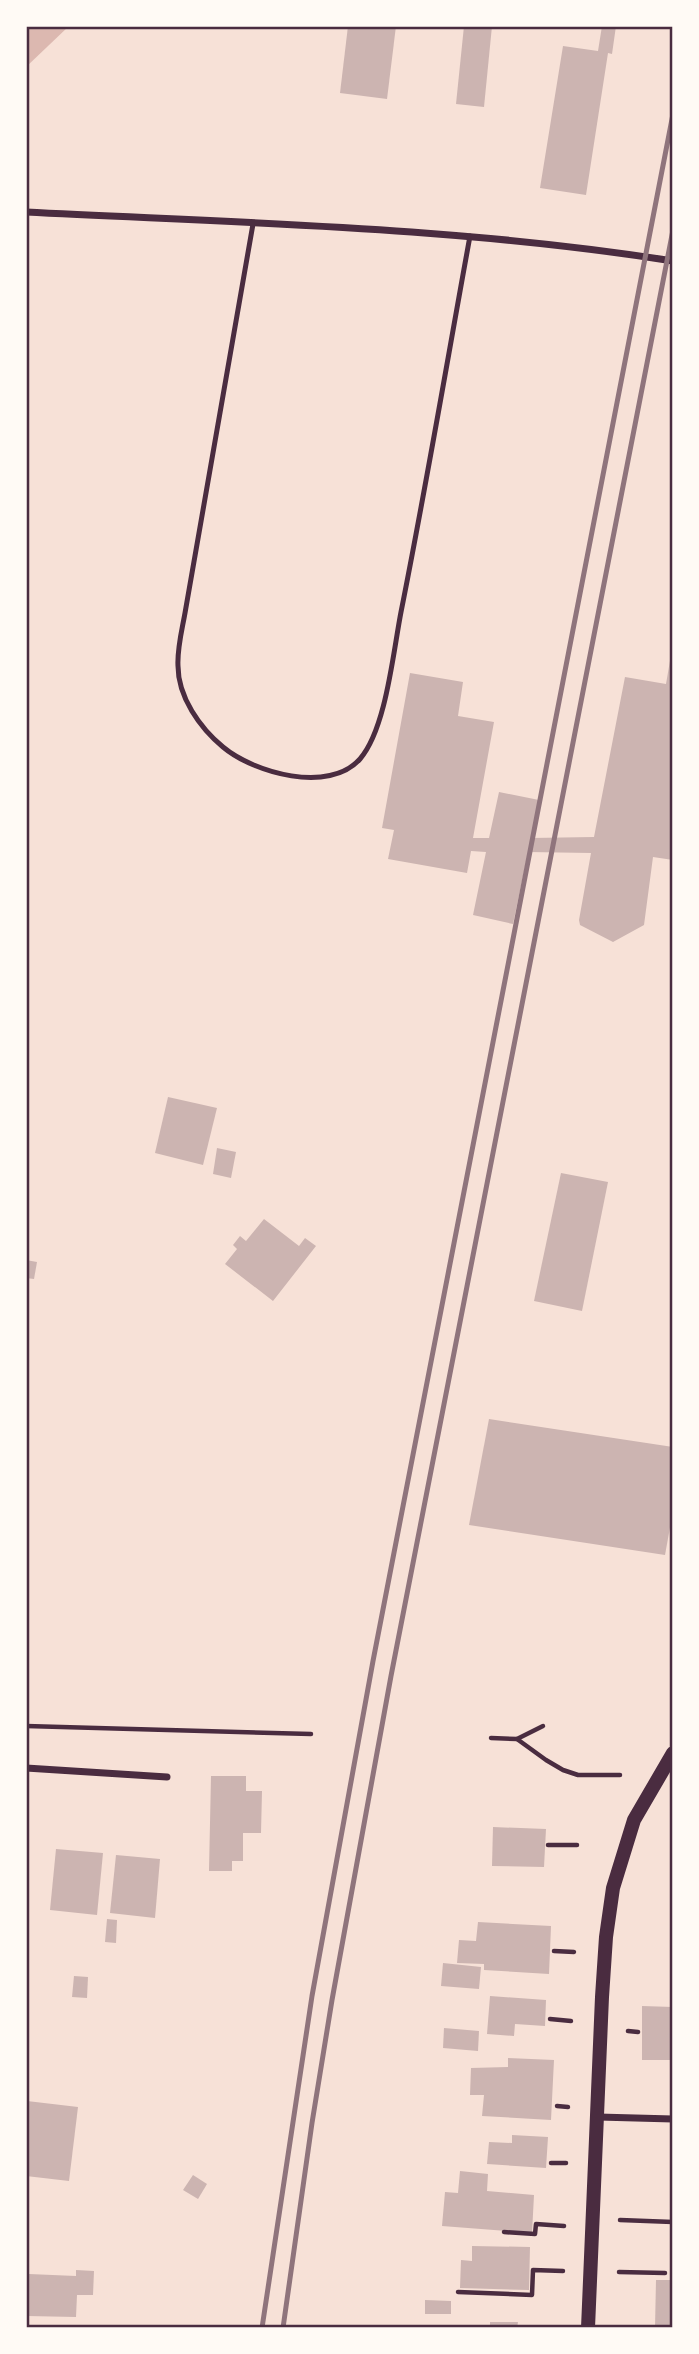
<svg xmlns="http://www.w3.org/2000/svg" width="699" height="2354" viewBox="0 0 699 2354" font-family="Poppins,sans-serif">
	<rect width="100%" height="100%" fill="#f7e1d7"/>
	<polygon fill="#dcb8b0" points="26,26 69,26 26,67"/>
	<g fill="#ccb4b1">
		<polygon points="348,26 396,26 387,99 340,93"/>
		<polygon points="464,26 492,26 484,107 456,104"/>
		<polygon points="602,26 616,26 612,54 608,53 586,195 540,188 563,46 598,51"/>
		<polygon points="671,655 673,860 653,857 644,925 613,942 580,925 579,920 591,853 528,852 513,924 473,915 486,852 471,851 467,873 388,859 394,830 382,828 410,673 463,682 458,716 494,722 473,838 489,838 499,792 539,800 531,838 594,837 625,677 666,684"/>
		<polygon points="168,1097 217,1108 203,1165 155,1153"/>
		<polygon points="217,1148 236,1152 231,1178 213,1174"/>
		<polygon points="561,1173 608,1182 582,1311 534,1301"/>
		<polygon points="264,1219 299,1246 305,1238 316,1246 273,1301 225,1264 237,1249 233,1245 240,1236 246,1241"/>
		<polygon points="26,1260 37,1262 34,1279 26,1278"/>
		<polygon points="489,1419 673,1447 673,1511 665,1555 469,1525"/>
		<polygon points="211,1776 246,1776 246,1791 262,1791 261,1833 243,1833 243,1861 232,1861 232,1871 209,1871"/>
		<polygon points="493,1827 546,1829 544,1867 492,1866"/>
		<polygon points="56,1849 103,1853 97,1915 50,1910"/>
		<polygon points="116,1855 160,1859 155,1918 110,1913"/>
		<polygon points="107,1919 117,1920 116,1943 105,1942"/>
		<polygon points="478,1922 551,1926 549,1974 484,1970 484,1964 457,1963 459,1940 476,1941"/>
		<polygon points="443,1963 481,1967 479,1989 441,1986"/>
		<polygon points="74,1976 88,1977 87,1998 72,1997"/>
		<polygon points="490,1996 546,2000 545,2026 515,2024 514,2036 487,2034"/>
		<polygon points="642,2006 673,2007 673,2060 642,2060"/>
		<polygon points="444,2028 479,2031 478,2051 443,2048"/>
		<polygon points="508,2058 554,2060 551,2120 482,2116 484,2095 470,2095 471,2068 508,2067"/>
		<polygon points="27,2101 78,2107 69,2181 26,2176"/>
		<polygon points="512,2135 548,2137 546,2168 487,2164 489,2142 512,2143"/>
		<polygon points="460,2171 488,2174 487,2191 534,2195 532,2233 442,2226 445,2192 458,2193"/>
		<polygon points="193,2175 207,2184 198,2199 183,2190"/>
		<polygon points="472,2246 530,2247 529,2290 460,2288 461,2260 472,2261"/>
		<polygon points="76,2270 94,2271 93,2295 77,2295 76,2317 27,2316 29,2274 76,2276"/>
		<polygon points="656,2280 673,2280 673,2328 655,2328"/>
		<polygon points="425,2300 451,2301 451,2314 425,2314"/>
		<polygon points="490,2322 518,2322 517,2328 490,2328"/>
	</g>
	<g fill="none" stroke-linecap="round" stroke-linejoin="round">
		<g stroke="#4a2c40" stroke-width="4.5">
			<polyline points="26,1726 311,1734"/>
			<polyline points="491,1738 517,1739 546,1760 563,1770 578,1775 620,1775"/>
			<polyline points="517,1739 543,1726"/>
			<polyline points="548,1845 577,1845"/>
			<polyline points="554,1951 574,1952"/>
			<polyline points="550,2019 571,2021"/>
			<polyline points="628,2031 638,2032"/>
			<polyline points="557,2106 568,2107"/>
			<polyline points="551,2163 566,2163"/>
			<polyline points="620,2220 673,2222"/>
			<polyline points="504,2232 535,2234 536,2224 564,2226"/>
			<polyline points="619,2272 665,2273"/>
			<polyline points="458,2292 532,2295 533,2270 563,2271"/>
		</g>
		<path stroke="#4a2c40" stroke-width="5" d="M253,224L185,613C182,630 177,649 178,666C178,697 200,728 223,747C254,773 329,794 360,759C386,729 393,653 401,612C426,487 447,362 470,236"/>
		<g stroke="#4a2c40" stroke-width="7">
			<path d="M26,212C242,223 459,227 673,261"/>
			<polyline points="26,1768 167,1777"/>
			<polyline points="598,2117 673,2119"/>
		</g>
		<polyline stroke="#4a2c40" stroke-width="14" points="588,2328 602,1997 606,1937 613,1888 634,1820 673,1753"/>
		<g stroke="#8f747c" stroke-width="5">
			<polyline points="262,2328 312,1996 373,1661 673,114"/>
			<polyline points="283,2328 312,2123 332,2000 391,1676 673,230"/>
		</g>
	</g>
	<rect width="699" height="2354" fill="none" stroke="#fffaf5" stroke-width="56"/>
	<rect x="28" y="28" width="643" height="2298" fill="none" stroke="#4a2c40" stroke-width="2.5"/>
</svg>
